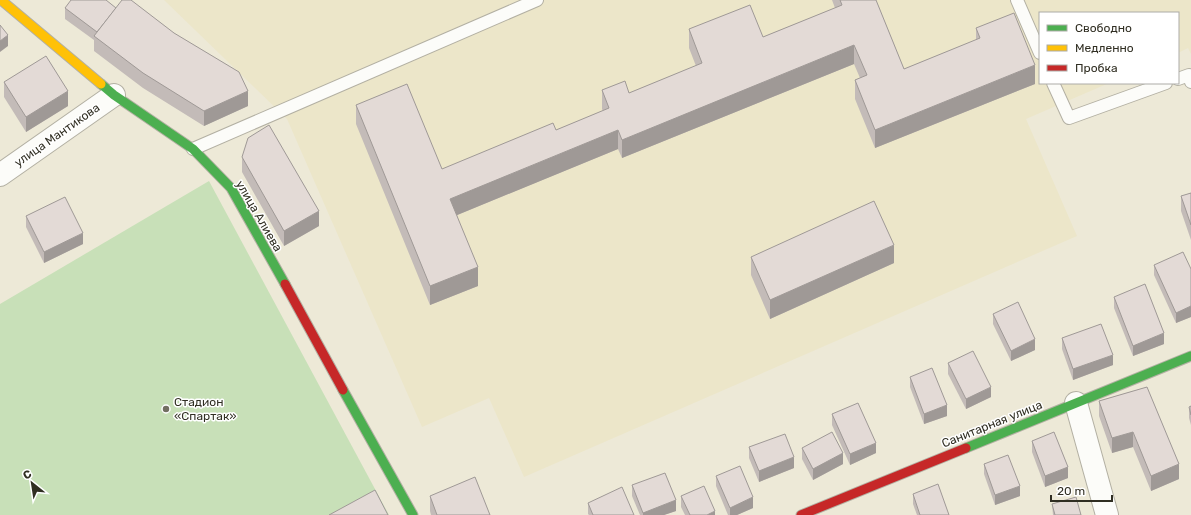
<svg xmlns="http://www.w3.org/2000/svg" width="1191" height="515" viewBox="0 0 1191 515" font-family="Rubik,sans-serif">
	<rect width="100%" height="100%" fill="#ede9d7"/>
	<polygon fill="#ece6c9" points="164,0 1191,0 1191,54 1188,48 1178,53 1178,13 1040,13 1040,83 1109,83 1026,119 1077,236 524,477 489,398 422,427 287,119"/>
	<polygon fill="#c8e0b8" points="209,181 389,515 0,515 0,304"/>
	<g fill="none" stroke-linecap="round" stroke-linejoin="round">
		<g stroke="#b3b0a3" stroke-width="14">
			<g id="lane">
				<polyline points="1017,0 1040,53"/>
				<polyline points="1178,79 1189,75 1191,82"/>
				<polyline points="1053,83 1069,118 1166,83"/>
				<polyline points="193,149 537,0"/>
			</g>
		</g>
		<g stroke="#b3b0a3" stroke-width="24">
			<g id="street">
				<polyline points="0,175 114,95"/>
				<polyline points="1076,403 1107,515"/>
			</g>
		</g>
		<g stroke="#b3b0a3" stroke-width="11">
			<g id="fast">
				<polyline points="101,84 114,95 193,149 231,188 285,284"/>
				<polyline points="343,390 413,515"/>
				<polyline points="966,448 1191,356"/>
			</g>
		</g>
		<g stroke="#b3b0a3" stroke-width="11">
			<polyline id="slow" points="1,0 101,84"/>
		</g>
		<g stroke="#b3b0a3" stroke-width="11">
			<g id="jam">
				<polyline points="285,284 343,390"/>
				<polyline points="801,515 966,448"/>
			</g>
		</g>
		<use href="#lane" stroke="#fcfcf9" stroke-width="12"/>
		<use href="#street" stroke="#fcfcf9" stroke-width="22"/>
		<use href="#fast" stroke="#4caf50" stroke-width="9"/>
		<use href="#slow" stroke="#ffc107" stroke-width="9"/>
		<use href="#jam" stroke="#c62828" stroke-width="9"/>
	</g>
	<g fill="#c3bbb8">
		<polygon points="832,0 876,0 904,69 976,40 976,28 1035,84 875,148 855,99 855,80 860,78 854,64 622,158 618,149 457,215 478,286 430,305 356,124 356,105 442,169 556,130 603,111 602,109 602,90 629,93 696,66 689,48 689,29 763,37 835,8"/>
		<polygon points="65,8 248,106 204,126 143,88 94,51 94,40 65,19"/>
		<polygon points="4,82 68,106 26,132 4,97"/>
		<polygon points="242,157 319,226 284,246 242,172"/>
		<polygon points="1191,193 1191,240 1181,211 1181,196"/>
		<polygon points="26,216 83,244 44,263 26,227"/>
		<polygon points="751,257 894,263 770,319 751,275"/>
		<polygon points="1154,265 1191,269 1191,317 1176,323 1154,275"/>
		<polygon points="1114,297 1164,344 1133,356 1114,308"/>
		<polygon points="993,314 1035,350 1011,361 993,324"/>
		<polygon points="1062,338 1113,365 1073,380 1062,349"/>
		<polygon points="948,363 991,397 966,409 948,374"/>
		<polygon points="910,377 947,416 924,424 910,387"/>
		<polygon points="1147,387 1179,479 1151,491 1133,447 1112,453 1099,416 1099,401"/>
		<polygon points="1191,406 1191,425 1189,418 1189,407"/>
		<polygon points="832,414 876,453 850,465 832,425"/>
		<polygon points="1032,441 1068,478 1045,487 1032,452"/>
		<polygon points="749,447 794,468 759,482 749,458"/>
		<polygon points="802,448 843,464 813,480 802,459"/>
		<polygon points="984,464 1020,496 995,505 984,474"/>
		<polygon points="716,476 753,508 737,515 728,515 716,486"/>
		<polygon points="632,485 676,511 664,515 640,515 632,496"/>
		<polygon points="913,494 949,515 917,515 913,504"/>
		<polygon points="430,496 490,515 431,515 430,511"/>
		<polygon points="681,496 715,515 685,515 681,507"/>
		<polygon points="588,503 634,515 589,515 588,514"/>
		<polygon points="1052,504 1081,515 1053,515"/>
	</g>
	<g fill="#9f9996">
		<polygon points="8,35 8,46 0,52 0,41"/>
		<polygon points="854,45 854,64 622,158 622,140"/>
		<polygon points="1035,65 1035,84 875,148 875,130"/>
		<polygon points="68,91 68,106 26,132 26,117"/>
		<polygon points="248,91 248,106 204,126 204,111"/>
		<polygon points="618,130 618,149 450,218 450,199"/>
		<polygon points="319,211 319,226 284,246 284,231"/>
		<polygon points="83,233 83,244 44,263 44,252"/>
		<polygon points="894,245 894,263 770,319 770,300"/>
		<polygon points="478,267 478,286 430,305 430,286"/>
		<polygon points="1191,306 1191,317 1176,323 1176,313"/>
		<polygon points="1164,333 1164,344 1133,356 1133,346"/>
		<polygon points="1035,339 1035,350 1011,361 1011,351"/>
		<polygon points="1113,355 1113,365 1073,380 1073,369"/>
		<polygon points="991,387 991,397 966,409 966,399"/>
		<polygon points="947,405 947,416 924,424 924,414"/>
		<polygon points="1133,432 1133,447 1112,453 1112,438"/>
		<polygon points="876,443 876,453 850,465 850,454"/>
		<polygon points="843,453 843,464 813,480 813,469"/>
		<polygon points="794,457 794,468 759,482 759,471"/>
		<polygon points="1179,464 1179,479 1151,491 1151,476"/>
		<polygon points="1068,467 1068,478 1045,487 1045,476"/>
		<polygon points="1020,486 1020,496 995,505 995,495"/>
		<polygon points="753,497 753,508 737,515 730,515 730,508"/>
		<polygon points="676,500 676,511 664,515 643,515 643,513"/>
		<polygon points="715,511 715,515 707,515"/>
	</g>
	<g fill="#e3dad6" stroke="#9f9996">
		<polygon points="71,0 106,0 116,8 97,32 65,8"/>
		<polygon points="122,0 131,0 174,33 239,72 248,91 204,111 143,73 94,36"/>
		<polygon points="840,0 876,0 904,69 980,38 976,28 1014,13 1035,65 875,130 855,80 867,75 854,45 622,140 618,130 450,199 478,267 430,286 356,105 407,84 442,169 553,123 556,130 609,108 602,90 625,81 629,93 702,63 689,29 750,5 763,37 842,5"/>
		<polygon points="0,25 8,35 0,41"/>
		<polygon points="46,56 68,91 26,117 4,82"/>
		<polygon points="269,125 319,211 284,231 242,157 248,138"/>
		<polygon points="1191,193 1191,225 1181,196"/>
		<polygon points="65,197 83,233 44,252 26,216"/>
		<polygon points="874,201 894,245 770,300 751,257"/>
		<polygon points="1183,252 1191,269 1191,306 1176,313 1154,265"/>
		<polygon points="1145,284 1164,333 1133,346 1114,297"/>
		<polygon points="1018,302 1035,339 1011,351 993,314"/>
		<polygon points="1101,324 1113,355 1073,369 1062,338"/>
		<polygon points="973,351 991,387 966,399 948,363"/>
		<polygon points="932,368 947,405 924,414 910,377"/>
		<polygon points="1147,387 1179,464 1151,476 1133,432 1112,438 1099,401"/>
		<polygon points="858,403 876,443 850,454 832,414"/>
		<polygon points="1191,406 1191,415 1189,407"/>
		<polygon points="832,432 843,453 813,469 802,448"/>
		<polygon points="1054,432 1068,467 1045,476 1032,441"/>
		<polygon points="785,434 794,457 759,471 749,447"/>
		<polygon points="1008,455 1020,486 995,495 984,464"/>
		<polygon points="740,466 753,497 730,508 716,476"/>
		<polygon points="665,473 676,500 643,513 632,485"/>
		<polygon points="475,477 490,515 437,515 430,496"/>
		<polygon points="938,484 949,515 920,515 913,494"/>
		<polygon points="704,486 715,511 707,515 690,515 681,496"/>
		<polygon points="622,487 634,515 593,515 588,503"/>
		<polygon points="375,490 388,515 329,515"/>
		<polygon points="1076,497 1081,515 1055,515 1052,504"/>
	</g>
	<circle fill="#726f61" stroke="#fff" stroke-width="1.5" cx="166" cy="409" r="4"/>
	<g text-anchor="middle" dominant-baseline="central" stroke-width="3" stroke-linejoin="round" paint-order="stroke">
		<g font-size="12" fill="#302e22" stroke="#fff">
			<text transform="translate(57 135) rotate(-35)">улица Мантикова</text>
			<text transform="translate(259 216) rotate(60)">улица Алиева</text>
			<text transform="translate(992 424) rotate(-22)">Санитарная улица</text>
		</g>
		<g font-size="12" fill="#302e22" stroke="#fff" text-anchor="start">
			<text x="174" y="402">Стадион<tspan x="174" dy="14">«Спартак»</tspan></text>
		</g>
	</g>
	<rect x="1039" y="12" width="140" height="72" fill="#ffffff" stroke="#acaba7"/>
	<rect x="1047" y="25" width="20" height="6" fill="#4caf50" stroke="#acaba7"/>
	<text x="1075" y="32" font-size="12" fill="#302e22">Свободно</text>
	<rect x="1047" y="45" width="20" height="6" fill="#ffc107" stroke="#acaba7"/>
	<text x="1075" y="52" font-size="12" fill="#302e22">Медленно</text>
	<rect x="1047" y="65" width="20" height="6" fill="#c62828" stroke="#acaba7"/>
	<text x="1075" y="72" font-size="12" fill="#302e22">Пробка</text>
	<g transform="translate(32 483) rotate(330)" stroke="#ffffff" stroke-width="3" paint-order="stroke">
	<path d="M0-3L7 15L0 10L-7 15Z" fill="#302e22"/>
	<text y="-6" font-size="11" font-weight="bold" text-anchor="middle" fill="#302e22">С</text>
	</g>
	<path d="M1051 495v6h61v-6" fill="none" stroke="#302e22" stroke-width="2"/>
	<text x="1057" y="495" font-size="12" fill="#302e22" stroke="#ffffff" stroke-width="3" paint-order="stroke">20 m</text>
</svg>
